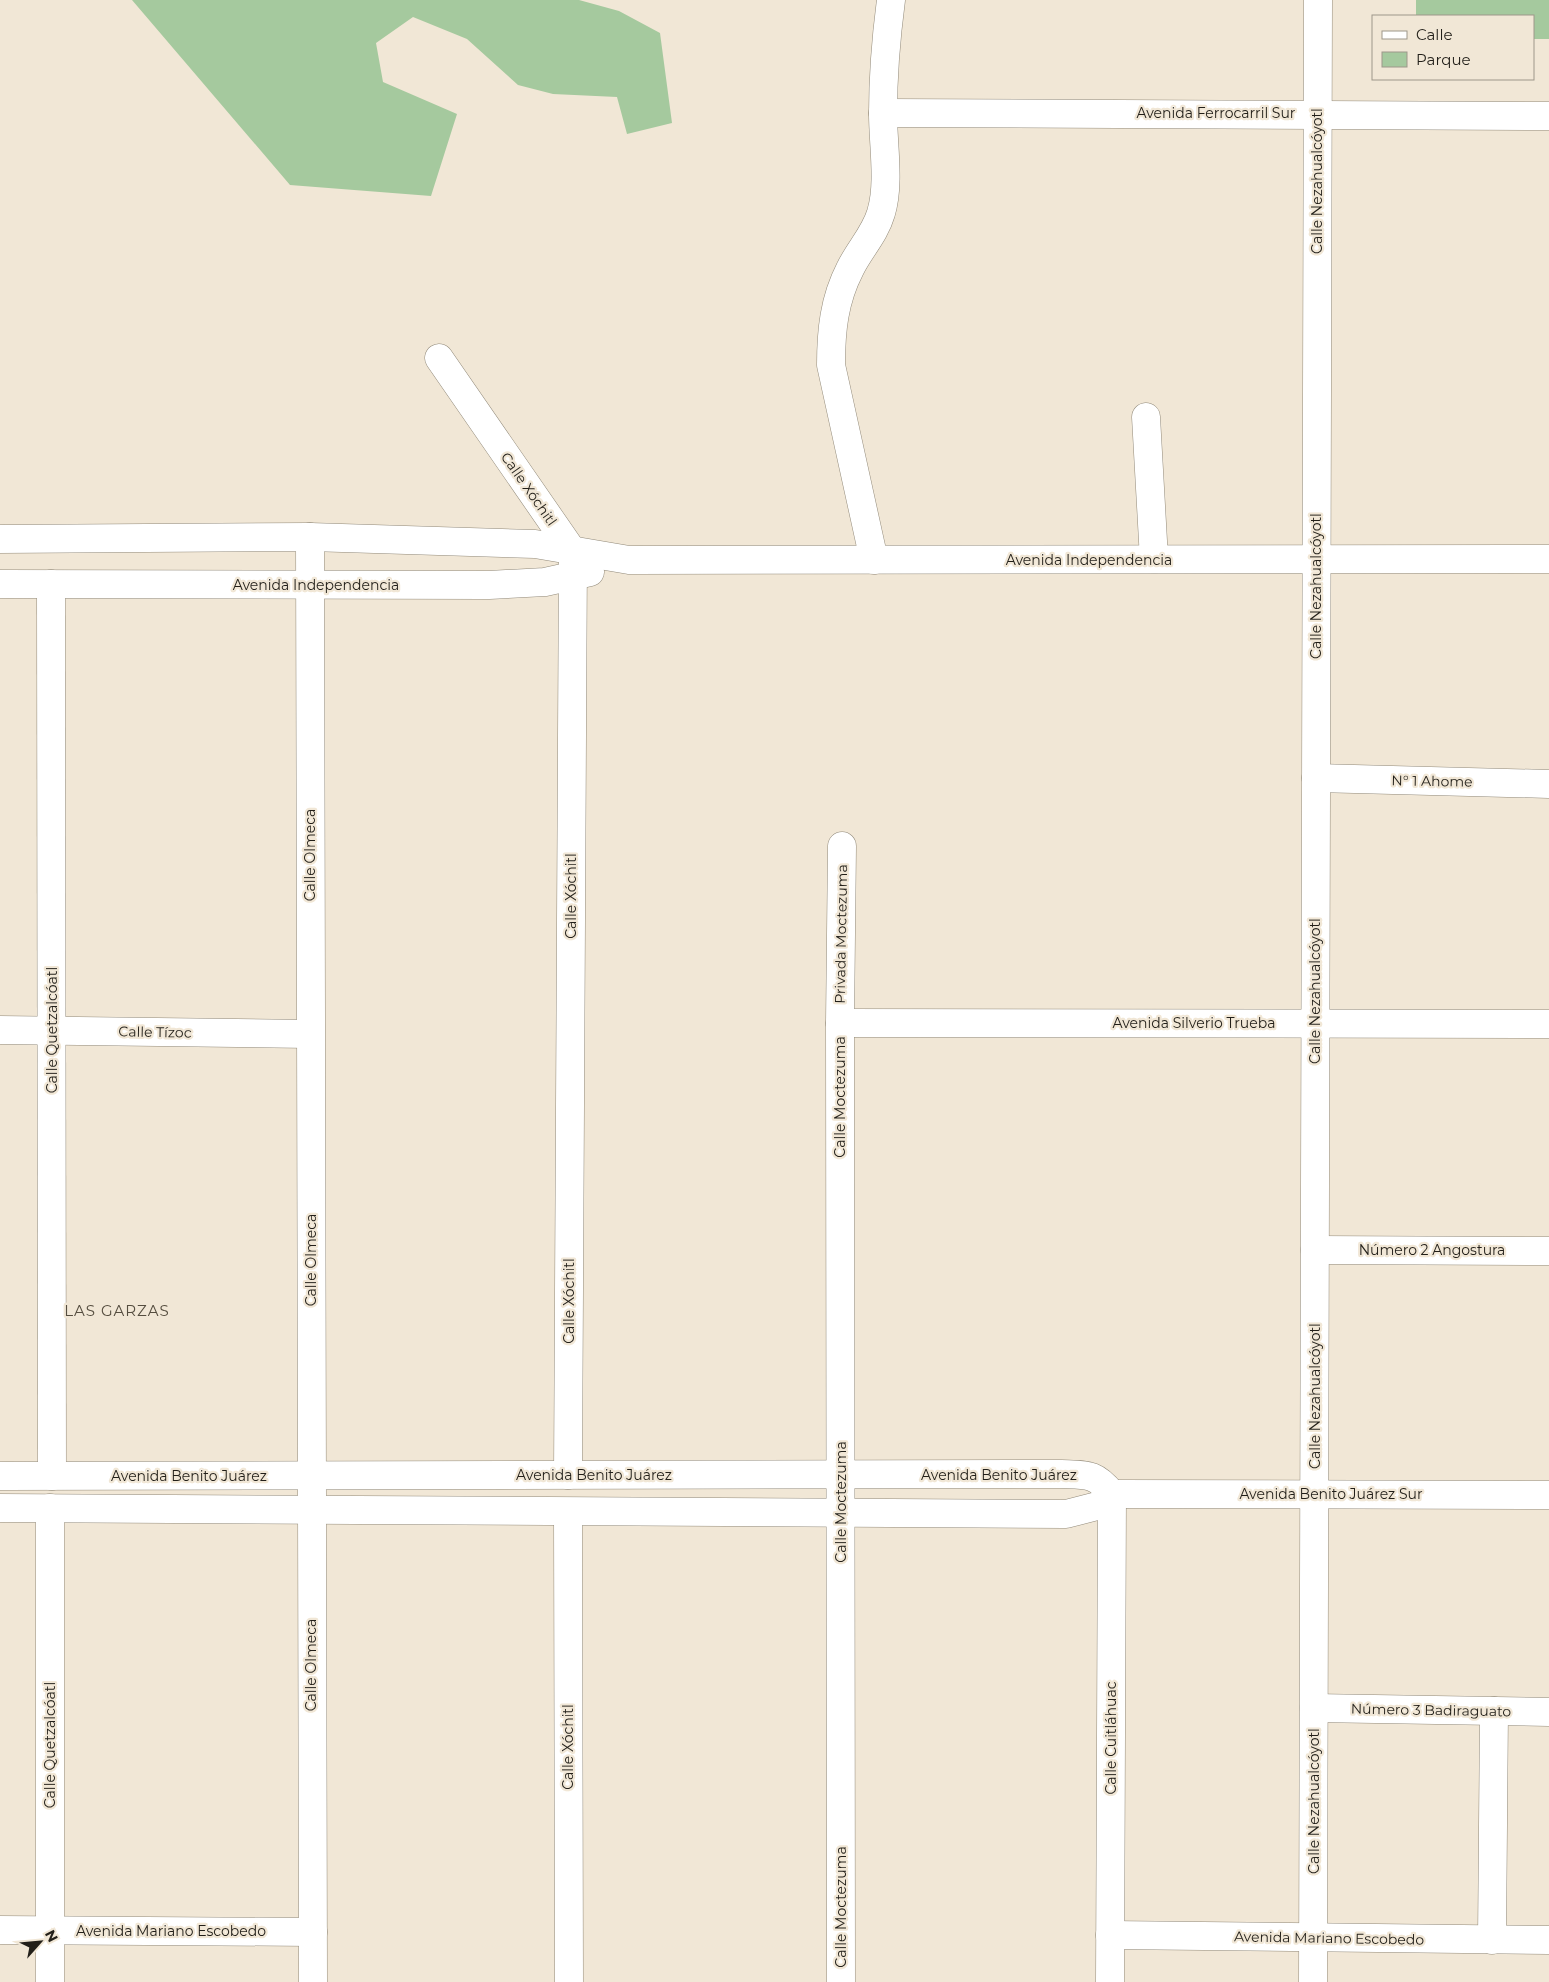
<svg xmlns="http://www.w3.org/2000/svg" width="1549" height="1982" viewBox="0 0 1549 1982" font-family="Montserrat,sans-serif">
	<rect width="100%" height="100%" fill="#f1e7d6"/>
	<g fill="#a5c99e">
		<polygon points="132,0 579,0 619,11 660,33 672,123 627,134 617,97 553,94 518,85 467,39 413,17 376,43 383,82 457,114 431,196 290,185"/>
		<polygon points="1416,0 1549,0 1549,39 1533,39 1533,16 1416,16"/>
	</g>
	<g fill="none" stroke-linecap="round" stroke-linejoin="round">
		<g stroke="#928a7a" stroke-width="29">
			<g id="minor">
				<polyline points="883,113 1549,116"/>
				<polyline points="439,358 573,552 568,1475"/>
				<polyline points="1146,417 1154,559"/>
				<polyline points="310,537 313,1982"/>
				<polyline points="0,539 310,537 535,544 629,560 1549,559"/>
				<path d="M874,560L831,365C831,331 834,300 850,269C859,250 875,234 881,213C890,184 883,144 883,114C883,76 886,38 891,0"/>
				<polyline points="0,584 489,585 545,582 590,572"/>
				<polyline points="51,584 52,1476"/>
				<polyline points="1316,778 1549,784"/>
				<polyline points="840,1023 1549,1024"/>
				<polyline points="0,1030 310,1034"/>
				<polyline points="1315,1250 1549,1251"/>
				<path d="M0,1476L1061,1474C1088,1475 1095,1473 1112,1494"/>
				<polyline points="1112,1494 1549,1495"/>
				<polyline points="0,1508 1066,1514 1101,1505 1112,1494"/>
				<polyline points="50,1508 50,1982"/>
				<polyline points="568,1512 569,1982"/>
				<polyline points="1314,1708 1549,1712"/>
				<polyline points="0,1930 313,1932"/>
				<polyline points="1110,1935 1549,1940"/>
				<polyline points="1492,1940 1494,1711"/>
				<polyline points="841,1982 840,1023 842,846"/>
				<polyline points="1110,1982 1112,1494"/>
				<polyline points="1313,1982 1318,0"/>
			</g>
		</g>
		<use href="#minor" stroke="#fff" stroke-width="28"/>
	</g>
	<g text-anchor="middle" dominant-baseline="central" stroke-width="4.5" stroke-linejoin="round" paint-order="stroke">
		<g font-size="14" fill="#221f19" stroke="#f1e7d6">
			<text x="1216" y="113">Avenida Ferrocarril Sur</text>
			<text transform="translate(1317 181) rotate(-90)">Calle Nezahualcóyotl</text>
			<text transform="translate(529 489) rotate(55)">Calle Xóchitl</text>
			<text x="1089" y="560">Avenida Independencia</text>
			<text x="316" y="585">Avenida Independencia</text>
			<text transform="translate(1316 586) rotate(-90)">Calle Nezahualcóyotl</text>
			<text transform="translate(1432 781) rotate(1)">N° 1 Ahome</text>
			<text transform="translate(310 855) rotate(-90)">Calle Olmeca</text>
			<text transform="translate(571 896) rotate(-90)">Calle Xóchitl</text>
			<text transform="translate(841 934) rotate(-89)">Privada Moctezuma</text>
			<text transform="translate(1315 991) rotate(-90)">Calle Nezahualcóyotl</text>
			<text x="1194" y="1023">Avenida Silverio Trueba</text>
			<text transform="translate(52 1030) rotate(-90)">Calle Quetzalcóatl</text>
			<text transform="translate(155 1032) rotate(1)">Calle Tízoc</text>
			<text transform="translate(840 1097) rotate(-90)">Calle Moctezuma</text>
			<text x="1432" y="1250">Número 2 Angostura</text>
			<text transform="translate(311 1260) rotate(-90)">Calle Olmeca</text>
			<text transform="translate(569 1301) rotate(-90)">Calle Xóchitl</text>
			<text transform="translate(1315 1396) rotate(-90)">Calle Nezahualcóyotl</text>
			<text x="594" y="1475">Avenida Benito Juárez</text>
			<text x="999" y="1475">Avenida Benito Juárez</text>
			<text x="189" y="1476">Avenida Benito Juárez</text>
			<text x="1331" y="1494">Avenida Benito Juárez Sur</text>
			<text transform="translate(841 1502) rotate(-90)">Calle Moctezuma</text>
			<text transform="translate(311 1665) rotate(-90)">Calle Olmeca</text>
			<text transform="translate(1431 1710) rotate(1)">Número 3 Badiraguato</text>
			<text transform="translate(1111 1738) rotate(-90)">Calle Cuitláhuac</text>
			<text transform="translate(50 1745) rotate(-90)">Calle Quetzalcóatl</text>
			<text transform="translate(568 1747) rotate(-90)">Calle Xóchitl</text>
			<text transform="translate(1314 1801) rotate(-90)">Calle Nezahualcóyotl</text>
			<text transform="translate(841 1907) rotate(-90)">Calle Moctezuma</text>
			<text x="171" y="1931">Avenida Mariano Escobedo</text>
			<text transform="translate(1329 1938) rotate(1)">Avenida Mariano Escobedo</text>
		</g>
		<g font-size="15" letter-spacing="1" fill="#554d3f" stroke="#f1e7d6">
			<text x="117" y="1310">LAS GARZAS</text>
		</g>
	</g>
	<rect x="1372" y="15" width="162" height="65" fill="#f1e7d6" stroke="#9e978a"/>
	<rect x="1382" y="31" width="25" height="8" fill="#ffffff" stroke="#9e978a"/>
	<text x="1416" y="40" font-size="15" fill="#221f19">Calle</text>
	<rect x="1382" y="52" width="25" height="15" fill="#a5c99e" stroke="#9e978a"/>
	<text x="1416" y="65" font-size="15" fill="#221f19">Parque</text>
	<g transform="translate(40 1942) rotate(63)" stroke="#f1e7d6" stroke-width="4" paint-order="stroke">
	<path d="M0-4L9 19L0 12L-9 19Z" fill="#221f19"/>
	<text y="-8" font-size="14" font-weight="bold" text-anchor="middle" fill="#221f19">N</text>
	</g>
</svg>
